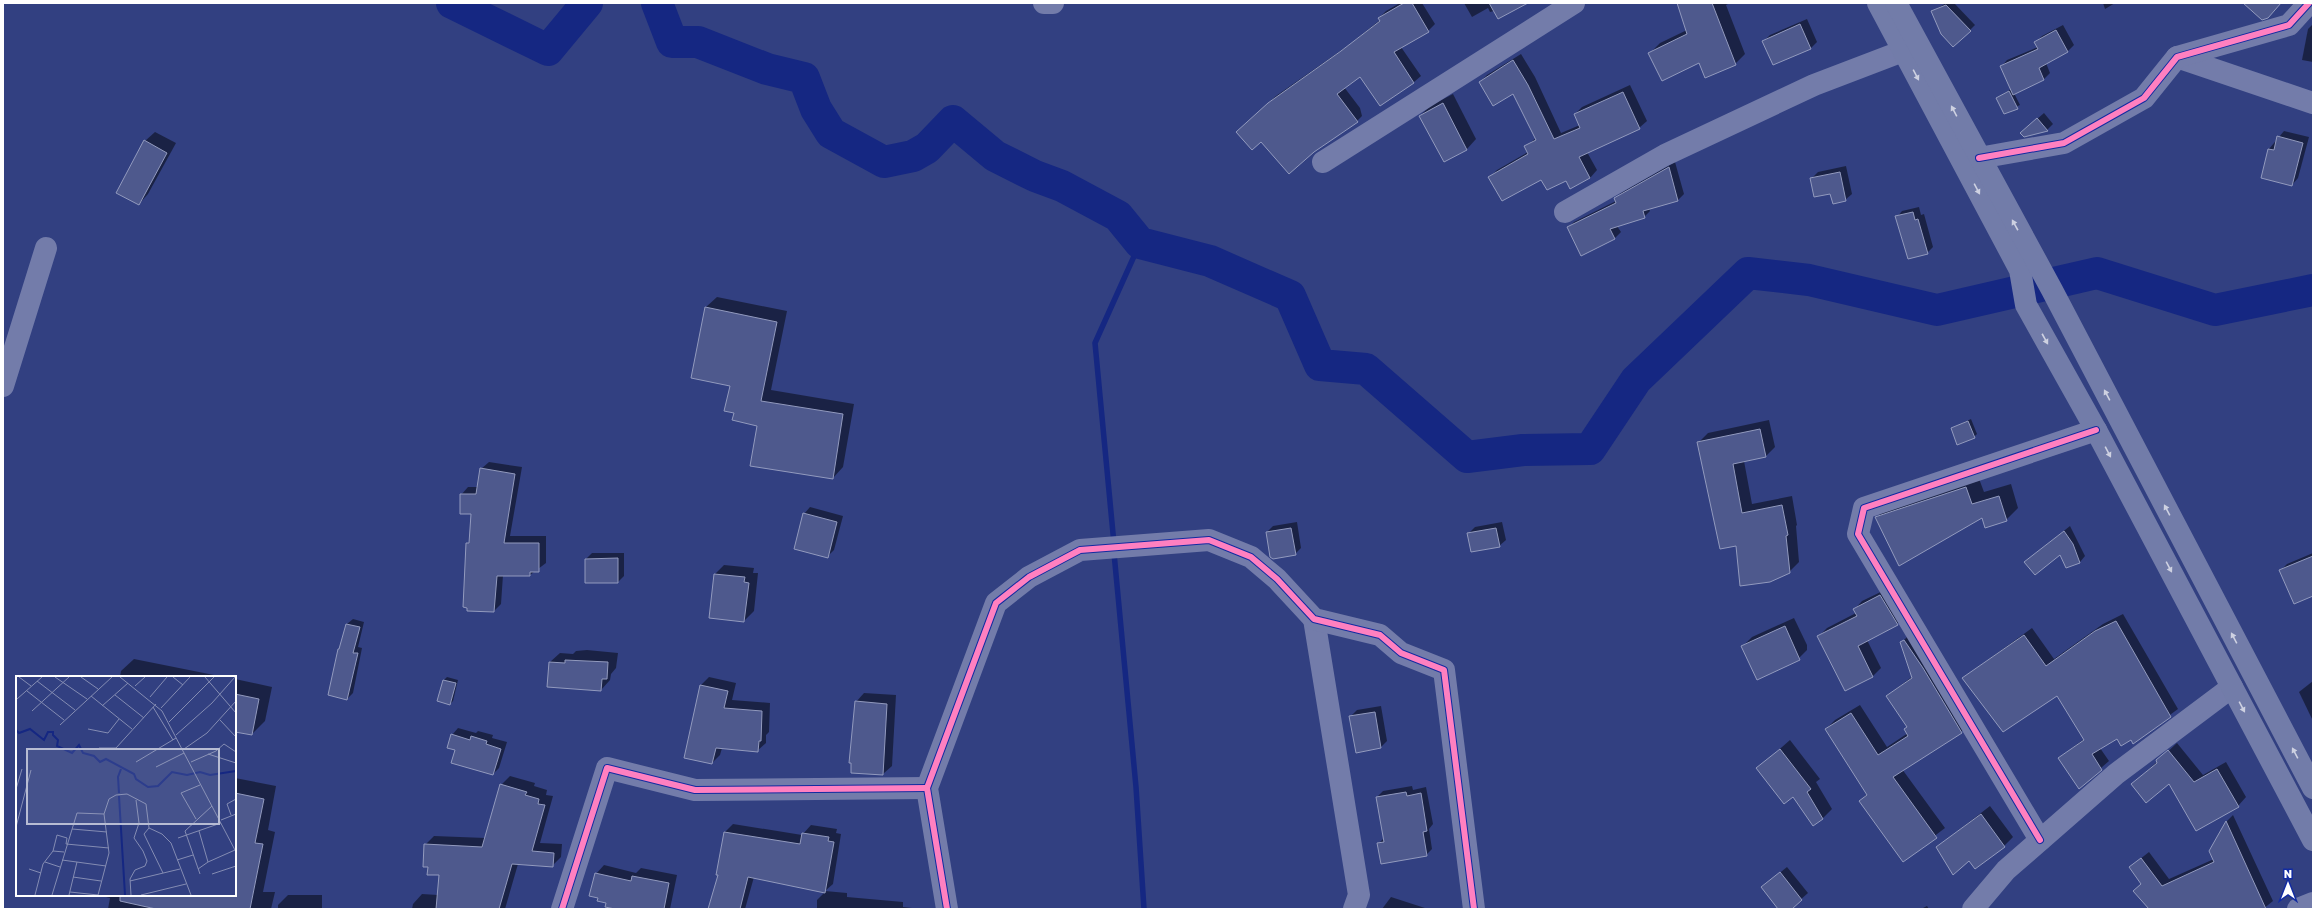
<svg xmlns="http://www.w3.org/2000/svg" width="2316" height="912" viewBox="0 0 2316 912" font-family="'Golos Text',sans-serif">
	<rect width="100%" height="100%" fill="#324081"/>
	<g fill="#0007">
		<polygon points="1400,3 1422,3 1435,24 1428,31 1401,47 1421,76 1414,82 1380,105 1361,75 1344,87 1360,108 1362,116 1355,123 1261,140 1244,125 1276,96 1349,45 1380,20 1379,18 1386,11"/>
		<polygon points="1464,3 1526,3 1490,12 1488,8 1472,17"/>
		<polygon points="1678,3 1730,3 1726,5 1745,54 1735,64 1700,62 1650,53 1660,43 1687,30"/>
		<polygon points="1946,3 1954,3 1975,25 1970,30 1932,12"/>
		<polygon points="2103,3 2115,3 2105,9"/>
		<polygon points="1807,19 1817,42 1811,48 1774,64 1764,41 1770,35"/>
		<polygon points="2313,24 2313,62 2302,60 2308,29"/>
		<polygon points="2063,25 2074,45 2068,51 2046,63 2050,73 2044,79 2014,93 2020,105 2005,112 1997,98 2011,89 2001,67 2007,60 2038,47 2036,42 2042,36"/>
		<polygon points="1521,54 1535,77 1561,133 1580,125 1575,114 1582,107 1630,85 1647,121 1639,128 1587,152 1597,170 1590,178 1566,180 1490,177 1497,170 1528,152 1525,147 1536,138 1513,93 1480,82 1487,75"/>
		<polygon points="1453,94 1476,139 1467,149 1444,161 1420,116 1430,106"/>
		<polygon points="2044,113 2053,124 2047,130 2021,133"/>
		<polygon points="2284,131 2309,137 2298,178 2292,185 2269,149"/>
		<polygon points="155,132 176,143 148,194 139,204 145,141"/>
		<polygon points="1675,162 1684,194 1678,200 1649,208 1650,211 1644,217 1617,226 1621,232 1615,238 1582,255 1568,228 1574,222 1616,201 1615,199 1621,193"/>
		<polygon points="1846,166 1852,194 1845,200 1812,178 1818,172"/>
		<polygon points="1919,207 1921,215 1924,214 1933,247 1927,253 1897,217 1902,211"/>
		<polygon points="717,297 787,311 771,390 854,404 843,467 833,478 758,426 731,385 692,377 706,307"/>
		<polygon points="1971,419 1977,434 1974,437 1952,428"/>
		<polygon points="1769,420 1775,447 1766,456 1744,461 1752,504 1792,496 1797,525 1796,526 1799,562 1789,572 1737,544 1698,443 1708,433"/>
		<polygon points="489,462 522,467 510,536 546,536 546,563 530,575 503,575 501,604 494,611 468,610 467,544 470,541 472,513 461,495 468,487 478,487 481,469"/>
		<polygon points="1978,476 1984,492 2011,484 2018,508 2006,520 1982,516 1876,518 1888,506"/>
		<polygon points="810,507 843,516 834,550 827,557 804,514"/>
		<polygon points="1297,522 1301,548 1295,554 1267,532 1273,526"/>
		<polygon points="1502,522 1506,540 1499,546 1469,533 1475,527"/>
		<polygon points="2070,526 2085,556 2080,562 2067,567 2061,553 2031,557"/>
		<polygon points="592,553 624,553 624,576 618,582 586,559"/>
		<polygon points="2313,553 2313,595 2281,570 2287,564"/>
		<polygon points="724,565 754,568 753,573 758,573 754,611 744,621 715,574"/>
		<polygon points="1889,588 1905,616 1897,624 1867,640 1881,668 1873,676 1846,690 1818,637 1827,628 1856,613 1854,610 1862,601"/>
		<polygon points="2123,614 2178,709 2133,742 2131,739 2117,738 2100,748 2109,761 2079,787 2059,758 2084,739 2057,695 1963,678 2032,628 2054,659 2103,624"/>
		<polygon points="1794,618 1807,645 1807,650 1797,660 1743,646 1752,637"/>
		<polygon points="353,619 364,622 358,647 362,648 353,693 347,699 341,647 347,624"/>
		<polygon points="1910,634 1970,723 1961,732 1902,769 1945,828 1903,860 1860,801 1867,794 1826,729 1835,720 1860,705 1887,747 1908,733 1905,729 1907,726 1887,696 1913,676 1901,643"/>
		<polygon points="587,650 618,653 616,668 611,674 610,680 601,690 550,662 560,653 573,654 576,651"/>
		<polygon points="134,659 224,677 120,677 121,671"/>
		<polygon points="447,677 458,680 453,701 450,704 444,680"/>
		<polygon points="709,677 736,683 732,700 770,703 769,732 766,735 766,743 757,751 722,748 720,755 712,763 700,686"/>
		<polygon points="235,679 272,687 265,721 252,734 235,730"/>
		<polygon points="2313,681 2313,721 2299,692"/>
		<polygon points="864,693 896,695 892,766 883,774 856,702"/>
		<polygon points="1381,706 1387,741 1381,747 1350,717 1357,710"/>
		<polygon points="458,728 476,733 478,731 493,735 492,738 507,742 499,768 493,774 456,749 452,735"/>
		<polygon points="1790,740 1820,779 1816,782 1832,809 1822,819 1758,768"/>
		<polygon points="2177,743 2203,775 2226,762 2246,797 2238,806 2170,782 2132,785"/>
		<polygon points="510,776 535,783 534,786 547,790 546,795 553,796 540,843 562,844 561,857 552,866 518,864 505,909 412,909 413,904 422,894 438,895 440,874 429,866 425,845 434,836 486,838 501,785"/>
		<polygon points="235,778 276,786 268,830 275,832 263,892 275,892 271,909 108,909 110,898 98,895 235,895"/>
		<polygon points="1412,786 1413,790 1426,787 1433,824 1429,829 1432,849 1426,855 1378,844 1384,838 1377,797 1383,791"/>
		<polygon points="1990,806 2013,837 2004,846 1975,867 1969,859 1937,847"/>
		<polygon points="2233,815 2273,901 2263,909 2151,909 2142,884 2130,867 2149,852 2169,879 2214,859 2210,851 2227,821"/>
		<polygon points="733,824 802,835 811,825 837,829 836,833 841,834 833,884 825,891 847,893 847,897 903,902 903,907 921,909 817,909 817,900 825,892 754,877 745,909 709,909 719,874 717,874 725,832"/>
		<polygon points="604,865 636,873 641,868 677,875 670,909 619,909 596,874"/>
		<polygon points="1787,867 1808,893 1790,909 1780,909 1762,887"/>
		<polygon points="288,895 322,895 322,909 278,909 278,905"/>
		<polygon points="1391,897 1428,909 1382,909"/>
		<polygon points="1927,906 1929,909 1921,909"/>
	</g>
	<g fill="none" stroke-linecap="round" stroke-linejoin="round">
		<g stroke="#152782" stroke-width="5.5">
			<polyline points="1114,544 1095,343 1140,243"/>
			<polyline points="1114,553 1136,787 1144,909"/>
		</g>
		<g stroke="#152782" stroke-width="32">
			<polyline points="452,3 548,50 587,3"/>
			<polyline points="657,3 672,42 698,42 767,69 804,78 816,109 831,133 884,162 913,156 927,148 953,121 995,156 1035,176 1062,186 1118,216 1140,243 1210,261 1290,296 1320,365 1366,369 1467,457 1523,450 1590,449 1636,380 1748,273 1809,280 1937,310 2097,273 2215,310 2313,290"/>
		</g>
	</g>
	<g fill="#4e598d" stroke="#929abe">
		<polygon points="1404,3 1412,3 1429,32 1394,52 1414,83 1380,106 1360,77 1337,94 1358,122 1314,152 1289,174 1261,142 1252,150 1236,132 1268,103 1341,51 1380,21 1378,18"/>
		<polygon points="1489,3 1528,3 1498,19"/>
		<polygon points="1677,3 1712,3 1736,65 1705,78 1699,63 1662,81 1648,53 1687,34"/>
		<polygon points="2243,3 2281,3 2268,18 2262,20"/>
		<polygon points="1946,5 1971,31 1953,47 1941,34 1931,11"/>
		<polygon points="1800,24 1811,49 1773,65 1762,41"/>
		<polygon points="2056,30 2068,52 2039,68 2044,80 2013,95 2000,66 2038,49 2034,42"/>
		<polygon points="1513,60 1528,85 1554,139 1580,128 1574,114 1623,92 1640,129 1579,157 1590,178 1570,189 1566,181 1547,190 1541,180 1502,201 1488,177 1528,154 1524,146 1536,140 1513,94 1493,106 1479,82"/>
		<polygon points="2009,91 2018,109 2004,114 1996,98"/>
		<polygon points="1443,103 1467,150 1444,162 1419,116"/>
		<polygon points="2037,118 2048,131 2024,137 2020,133"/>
		<polygon points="2277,136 2303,143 2292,186 2261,178 2268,149 2274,150"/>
		<polygon points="144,140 167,153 139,205 116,193"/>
		<polygon points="1669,167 1678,201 1643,211 1645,218 1610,229 1615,239 1581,256 1567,227 1616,203 1614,198"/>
		<polygon points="1840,172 1846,201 1833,204 1830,194 1814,197 1810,178"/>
		<polygon points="1913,212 1915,220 1918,219 1928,254 1908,259 1895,216"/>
		<polygon points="705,307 777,322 761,401 843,414 833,479 750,466 757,426 732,420 734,413 724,411 730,386 691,378"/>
		<polygon points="1968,421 1975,438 1957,445 1951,428"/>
		<polygon points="1760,429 1766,457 1733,464 1742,513 1782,505 1788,535 1786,536 1790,573 1770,582 1740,586 1736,546 1720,549 1697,442"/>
		<polygon points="480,468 515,474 504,543 539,543 539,572 530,572 530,576 497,576 494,612 467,611 467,608 463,607 466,543 469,543 471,514 460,514 460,494 476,494"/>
		<polygon points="1966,487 1972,504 1999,496 2007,521 1985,528 1982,518 1899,566 1875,517"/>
		<polygon points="803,513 837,522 828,558 794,549"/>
		<polygon points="1291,528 1296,555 1273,559 1270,557 1266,532"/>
		<polygon points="1496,528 1500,547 1471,552 1467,533"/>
		<polygon points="2064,531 2073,544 2080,563 2066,568 2060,555 2035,575 2024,562"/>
		<polygon points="2313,556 2313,596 2294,604 2279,570"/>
		<polygon points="618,558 618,583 585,583 585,559"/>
		<polygon points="714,574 745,577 744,582 749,583 744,622 709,618"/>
		<polygon points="1880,595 1898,625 1858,646 1873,677 1845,691 1817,636 1857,616 1853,609"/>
		<polygon points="2116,621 2171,717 2133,744 2131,740 2121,746 2117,739 2092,754 2102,770 2079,789 2058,758 2084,740 2057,696 2003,732 1962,678 2024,635 2046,666 2095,631"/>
		<polygon points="346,624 360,627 353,653 358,653 347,700 328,695 338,649 339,649"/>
		<polygon points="1785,626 1800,660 1757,680 1741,646"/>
		<polygon points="1904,640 1923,668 1962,733 1893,777 1937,838 1903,862 1859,801 1867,795 1825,729 1851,713 1878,755 1908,736 1904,729 1907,727 1886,696 1912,678 1900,642"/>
		<polygon points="565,660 608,662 607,679 602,679 601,691 547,687 549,662 565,663"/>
		<polygon points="443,680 456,683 450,705 437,701"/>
		<polygon points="700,685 728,691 724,708 762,711 761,741 759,741 758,752 716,748 712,764 684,758"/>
		<polygon points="235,694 259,699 252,735 235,732"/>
		<polygon points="855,701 887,704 883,775 851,773 851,763 849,763"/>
		<polygon points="1375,712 1381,748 1356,753 1349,716"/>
		<polygon points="451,734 470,740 471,736 487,741 486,744 501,749 493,775 451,763 455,750 447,748"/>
		<polygon points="1780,749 1811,789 1807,792 1823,819 1813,826 1793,797 1784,804 1756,768"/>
		<polygon points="2168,750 2194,782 2217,769 2239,807 2196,831 2169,784 2146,803 2131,784 2157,763 2156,760"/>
		<polygon points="500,784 527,792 525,795 539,799 538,804 545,805 532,851 554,853 553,867 512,864 499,909 436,909 439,875 427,875 428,867 423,867 424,844 482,847"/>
		<polygon points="1406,792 1407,796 1421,793 1427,831 1423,832 1427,856 1381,864 1377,843 1384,842 1376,797"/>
		<polygon points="235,793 264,799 255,843 263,844 250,909 156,909 120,901 120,895 235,895"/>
		<polygon points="1981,814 2005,847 1975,869 1969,861 1953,875 1936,847"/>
		<polygon points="2226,821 2266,909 2149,909 2133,891 2141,884 2129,867 2141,858 2162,886 2214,862 2209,851"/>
		<polygon points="724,832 800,844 802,833 829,837 828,841 834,842 825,893 748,877 740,909 708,909 718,875 716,875"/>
		<polygon points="1780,872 1802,900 1792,909 1778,909 1761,887"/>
		<polygon points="595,873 631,881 632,876 669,883 664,909 615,909 605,907 606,903 597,901 598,898 589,896"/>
	</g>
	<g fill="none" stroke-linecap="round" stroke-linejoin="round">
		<g stroke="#737caa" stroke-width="22">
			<polyline points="1044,3 1053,3"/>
			<polyline points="2177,57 2313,103"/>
			<polyline points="1979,158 2064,143 2144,98 2177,57 2289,25 2309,3"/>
			<polyline points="1323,162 1574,3"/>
			<polyline points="1565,212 1665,155 1814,85 1903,51"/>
			<polyline points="3,386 46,248"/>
			<polyline points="1314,619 1359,895 1354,909"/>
			<polyline points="2040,840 1858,534 1864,508 2096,430"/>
			<polyline points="562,909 607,768 695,790 927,788"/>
			<polyline points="947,909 927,788 996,603 1029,577 1080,550 1209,540 1251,557 1277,579 1314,619 1380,635 1401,653 1444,670 1474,909"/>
			<polyline points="1973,909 2006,870 2116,774 2232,687"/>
			<polyline points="2298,909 2313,903"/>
		</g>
		<g stroke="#727ca9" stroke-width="22">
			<polyline points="1878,3 2020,270 2026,305 2096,430 2313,840"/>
			<polyline points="1896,3 2052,290 2313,788"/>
		</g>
		<g stroke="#122ba1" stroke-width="8">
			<g id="cycleway">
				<polyline points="1979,158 2064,143 2144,98 2177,57 2289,25 2309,3"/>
				<polyline points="2040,840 1858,534 1864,508 2096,430"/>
				<polyline points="562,909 607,768 695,790 927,788"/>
				<polyline points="947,909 927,788 996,603 1029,577 1080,550 1209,540 1251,557 1277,579 1314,619 1380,635 1401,653 1444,670 1474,909"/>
			</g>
		</g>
		<use href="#cycleway" stroke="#ff80c0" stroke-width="6"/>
	</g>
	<defs><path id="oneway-solid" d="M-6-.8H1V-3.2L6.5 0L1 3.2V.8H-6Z"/></defs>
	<g fill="#ced1e1">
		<use href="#oneway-solid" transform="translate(1916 75) rotate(62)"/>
		<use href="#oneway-solid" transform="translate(1954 111) rotate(-118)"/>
		<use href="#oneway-solid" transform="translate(1977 189) rotate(62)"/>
		<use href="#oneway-solid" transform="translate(2015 225) rotate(-119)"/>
		<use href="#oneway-solid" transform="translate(2045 339) rotate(61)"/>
		<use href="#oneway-solid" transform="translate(2107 395) rotate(-118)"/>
		<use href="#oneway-solid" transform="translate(2108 452) rotate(62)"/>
		<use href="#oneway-solid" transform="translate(2167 510) rotate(-118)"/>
		<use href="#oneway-solid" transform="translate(2169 567) rotate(62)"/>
		<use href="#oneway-solid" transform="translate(2234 638) rotate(-118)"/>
		<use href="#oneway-solid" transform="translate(2242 707) rotate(62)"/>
		<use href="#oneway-solid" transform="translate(2295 753) rotate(-118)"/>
	</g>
	<g transform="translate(16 676)">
		<rect width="220" height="220" fill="#324081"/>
		<path fill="none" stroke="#152782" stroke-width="2" d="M0,54L3,57L14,53L28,64L32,56H37V59L42,64L41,70L56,77L63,69L67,77L78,80L84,86L90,83L118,98L120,103L132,111L142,110L156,96L171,99L184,96L194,99L220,95M103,117L102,101L105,93M103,120L109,219"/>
		<path fill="none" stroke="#848cb3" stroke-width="1" d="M3,1L15,10M39,1L71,23M65,1L82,13M104,1L146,35L220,176M157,1L167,9M189,1L220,37M21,5L59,34M119,10L129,1M11,15L48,44M99,19L128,42M75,20L116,53M134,21L151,1M1,23L26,1M86,30L112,7M137,31L157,64M145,32L174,1M16,35L53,1M204,44L220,61M153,46L198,1M44,49L96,1M72,53L92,57L103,43M160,59L196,27L219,1M83,72H100L140,28M168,73L191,57L220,25M192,78L220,87M120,86L160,62M175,86L200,75L208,68L220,76M140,91L168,77M0,113L6,93M215,139L211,128L220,123M180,143L165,117L184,109M205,144L220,138M0,151L15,94M133,152L128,158L147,197M56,153L91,156M183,155L192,186L219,174M162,162L205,147M37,175L41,159L51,162L50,168L93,172M46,184L90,190M161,184L177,179M29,186L44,191M13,193L25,197M182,193L192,186M184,198L169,155L196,130M196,198L220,190M57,201L85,205M114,205L164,193M54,216L82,219M19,219L27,188L37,175L48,176M36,219L61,137L88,138M53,219L61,186M82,219L93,177L88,138L93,123L100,119L111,118L130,128L133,152L146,158L155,167L175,219M115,219L114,203L119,194L129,190L131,185L127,175L118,162L123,147L120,124M125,219L170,208"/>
		<path fill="#b7bcd3" fill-opacity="0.15" stroke="#b7bcd3" stroke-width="2" d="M11,73H203V148H11Z"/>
		<rect width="220" height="220" fill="none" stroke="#fff" stroke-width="2"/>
	</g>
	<rect width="2316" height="912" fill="none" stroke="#ffffff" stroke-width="8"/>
	<g transform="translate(2288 884)" stroke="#122ba1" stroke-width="3" paint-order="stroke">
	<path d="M0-3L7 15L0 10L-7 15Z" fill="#ffffff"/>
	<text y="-6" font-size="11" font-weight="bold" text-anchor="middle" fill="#ffffff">N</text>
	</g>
</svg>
